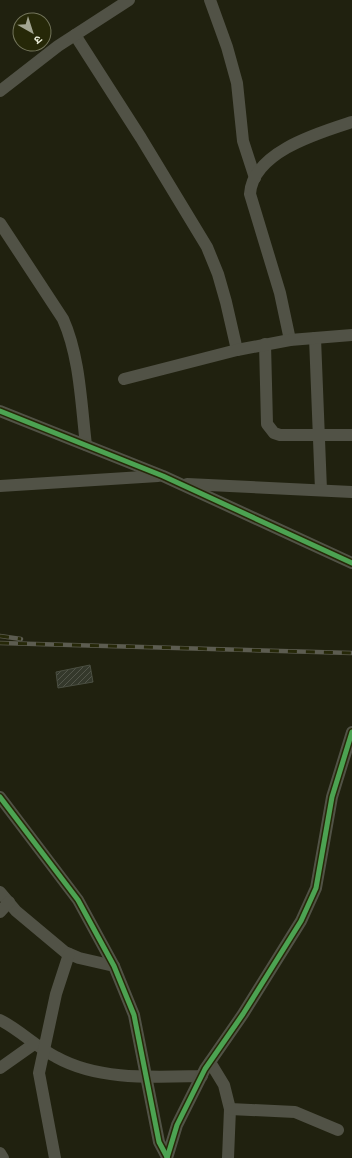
<svg xmlns="http://www.w3.org/2000/svg" width="352" height="1158" viewBox="0 0 352 1158" font-family="Helvetica,'Noto Sans Devanagari',sans-serif">
	<defs>
		<pattern id="building-hatch" width="6" height="6" patternUnits="userSpaceOnUse"><rect width="6" height="6" fill="#34382b"/><path d="M-1 1l2-2M0 6l6-6M5 7l2-2" fill="none" stroke="#525549"/></pattern>
	</defs>
	<rect width="100%" height="100%" fill="#20210f"/>
	<polygon fill="url(#building-hatch)" stroke="#4a4e41" points="90,665 93,682 58,688 56,672"/>
	<g fill="none" stroke-linecap="round" stroke-linejoin="round">
		<g stroke="#515246" stroke-width="12">
			<polyline points="210,0 227,47 237,83 243,141 255,178"/>
			<polyline points="75,35 141,138 207,247 218,274 226,302 237,350"/>
			<polyline points="0,91 58,46 129,0"/>
			<path d="M0,223L63,319C80,357 81,404 86,445"/>
			<polyline points="315,338 321,490"/>
			<path d="M290,340L280,293L250,194C253,152 318,133 352,122"/>
			<polyline points="265,344 267,424 274,433 280,435 352,435"/>
			<polyline points="124,379 237,350 290,340 352,335"/>
			<polyline points="0,411 163,476 352,563"/>
			<polyline points="187,484 352,492"/>
			<polyline points="0,486 158,476"/>
			<polyline points="0,797 78,900 114,966 134,1015 159,1142 167,1157"/>
			<polyline points="0,892 16,911 65,952 79,958 114,966"/>
			<polyline points="0,912 9,902"/>
			<path d="M0,1020C20,1030 36,1047 56,1057C99,1081 154,1077 202,1076"/>
			<polyline points="210,1062 224,1085 230,1109 228,1158"/>
			<polyline points="0,1068 34,1044"/>
			<polyline points="230,1109 295,1112 338,1130"/>
			<polyline points="0,1153 3,1158"/>
			<polyline points="55,1158 39,1073 56,994 69,954"/>
			<polyline points="167,1158 177,1125 205,1069 243,1014 301,921 316,888 332,797 352,732"/>
		</g>
		<g stroke="#5c5c50" stroke-width="4.5">
			<g id="rail">
				<polyline points="0,636 21,639"/>
				<polyline points="0,643 352,653"/>
			</g>
		</g>
		<use href="#rail" stroke="#262808" stroke-width="3" stroke-dasharray="9" stroke-linecap="butt"/>
		<g stroke="#262808" stroke-width="8">
			<g id="cycleway">
				<polyline points="0,411 163,476 352,563"/>
				<polyline points="0,797 78,900 114,966 134,1015 159,1142 167,1157"/>
				<polyline points="167,1158 177,1125 205,1069 243,1014 301,921 316,888 332,797 352,732"/>
			</g>
		</g>
		<use href="#cycleway" stroke="#4ca352" stroke-width="5"/>
	</g>
	<g transform="translate(32 32) rotate(141)"><circle r="19" fill="#262808" stroke="#74765c"/>
	<path d="M0-3L7 15L0 10L-7 15Z" fill="#a3a592"/>
	<text y="-6" font-size="11" font-weight="bold" text-anchor="middle" fill="#eaecd9">उ</text>
	</g>
</svg>
